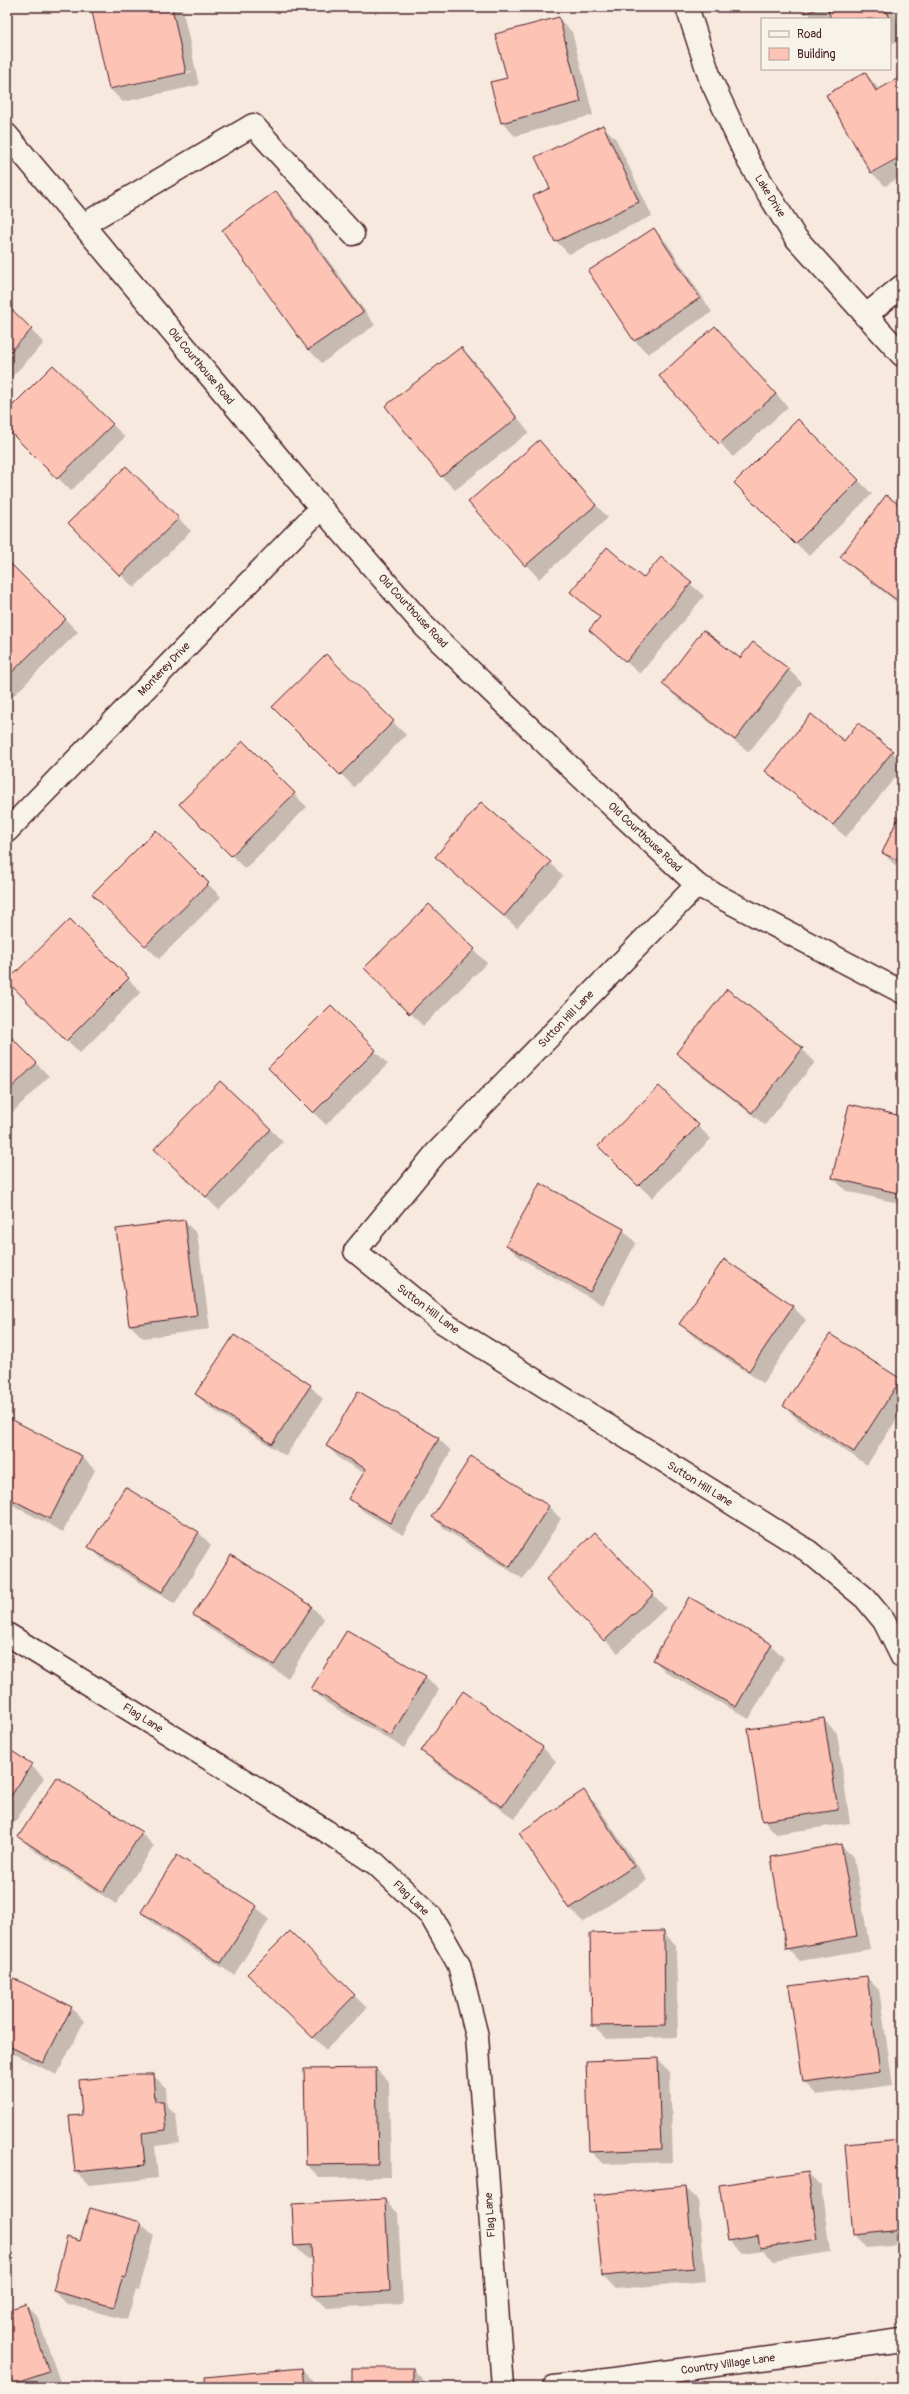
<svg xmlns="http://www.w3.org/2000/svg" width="909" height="2394" viewBox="0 0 909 2394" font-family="Pangolin,sans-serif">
	<rect width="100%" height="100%" fill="#f8e9de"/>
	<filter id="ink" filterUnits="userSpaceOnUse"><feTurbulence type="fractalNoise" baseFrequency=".025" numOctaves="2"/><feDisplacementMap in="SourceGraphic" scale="8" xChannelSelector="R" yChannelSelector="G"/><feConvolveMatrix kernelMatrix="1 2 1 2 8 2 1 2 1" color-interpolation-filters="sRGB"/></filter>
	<g filter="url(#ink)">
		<g fill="#0003" fill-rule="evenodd">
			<path d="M92,7H182L199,85L123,102L110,89ZM191,71L192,72L118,88V86Z"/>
			<polygon points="503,7 515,7 505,9"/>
			<polygon points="804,7 893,7 902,40 890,44 890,19 813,19"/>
			<polygon points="559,19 572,32 593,115 515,136 502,123 508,79"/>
			<polygon points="865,73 880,90 902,77 902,155 875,170 875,172 902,157 902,176 885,186 872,173 828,95"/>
			<polygon points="603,126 616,139 652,216 569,254 556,241 551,189"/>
			<polygon points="276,193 289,206 375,325 322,363 309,350 223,230"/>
			<polygon points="654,230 667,243 712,312 648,354 635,341"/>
			<polygon points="7,306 44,343 7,382"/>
			<polygon points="715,327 788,407 733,457 660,376"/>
			<polygon points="461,348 474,361 529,432 455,490 442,477 387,406"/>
			<polygon points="53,366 125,437 71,491 7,427 7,412"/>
			<polygon points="798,420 872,494 809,556 735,483"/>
			<polygon points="539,441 608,518 539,579 470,502"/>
			<polygon points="126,467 191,531 134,588 70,523"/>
			<polygon points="902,508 902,606 854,569 841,556"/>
			<polygon points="661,558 704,596 640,674 590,630 600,618 571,592 643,579"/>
			<polygon points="11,566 78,632 10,699 7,696 7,570"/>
			<polygon points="753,643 789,670 802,683 749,752 676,697 663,684 741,659"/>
			<polygon points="326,655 406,735 354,787 273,707"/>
			<polygon points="844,742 892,752 902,762 902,769 846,837 766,771"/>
			<polygon points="243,743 307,807 245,869 181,804"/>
			<polygon points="902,811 902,869 896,866 883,853"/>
			<polygon points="156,832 221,897 159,959 94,894"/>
			<polygon points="436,857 550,863 563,876 517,928"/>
			<polygon points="429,905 487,963 423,1026 365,968"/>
			<polygon points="70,921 141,992 80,1053 8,981"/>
			<polygon points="727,990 802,1049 815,1062 765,1125 690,1066 677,1053"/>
			<polygon points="331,1007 388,1064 326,1125 269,1068"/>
			<polygon points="7,1035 49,1076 7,1118"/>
			<polygon points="659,1087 711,1139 652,1198 599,1146"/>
			<polygon points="902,1117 902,1204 846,1191 833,1178"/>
			<polygon points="270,1129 283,1142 219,1210 169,1162"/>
			<polygon points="541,1185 623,1230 636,1243 603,1305 520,1258 507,1245"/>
			<polygon points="184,1221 197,1234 210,1329 143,1338 130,1325"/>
			<polygon points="724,1261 793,1307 806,1320 763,1383 694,1337 681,1324"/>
			<polygon points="831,1335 902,1381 902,1411 867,1465 797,1419 784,1406"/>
			<polygon points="310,1386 323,1399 286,1456 209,1407 196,1394"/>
			<polygon points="7,1419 82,1457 95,1470 63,1532 7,1502"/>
			<polygon points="438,1438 451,1451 403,1535 363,1511 350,1498 364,1473 340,1459 327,1446"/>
			<polygon points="548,1506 561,1519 523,1579 446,1530 433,1517"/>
			<polygon points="198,1532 211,1545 175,1604 102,1559 89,1546"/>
			<polygon points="608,1547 666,1608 618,1653 605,1640"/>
			<polygon points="311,1606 324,1619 288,1678 208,1628 195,1614"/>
			<polygon points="347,1631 426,1677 439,1690 404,1748 325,1702 312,1689"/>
			<polygon points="771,1645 784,1658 749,1719 667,1673 654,1660"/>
			<polygon points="463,1693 543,1748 556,1761 515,1819 436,1764 423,1751"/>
			<polygon points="823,1719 837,1733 850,1823 776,1834 763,1820"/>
			<polygon points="7,1749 31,1765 44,1778 7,1834"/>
			<polygon points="583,1791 596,1804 647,1880 583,1922 570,1909 520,1833"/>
			<polygon points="141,1833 154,1846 116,1904 33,1850 20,1837"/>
			<polygon points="841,1845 854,1858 870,1949 800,1961 787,1948"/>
			<polygon points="256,1907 269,1920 234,1975 155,1925 142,1912"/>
			<polygon points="290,1932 367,2008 326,2050 262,1987"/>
			<polygon points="663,1932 676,1945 678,2037 606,2039 593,2026"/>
			<polygon points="7,1976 71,2008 84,2021 57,2075 7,2051"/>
			<polygon points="866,1977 879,1990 893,2085 817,2095 804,2082"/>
			<polygon points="657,2059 670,2072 673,2162 603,2164 590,2151"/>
			<polygon points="376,2069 389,2082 391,2177 320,2178 307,2165"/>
			<polygon points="153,2075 166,2088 167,2106 176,2115 179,2143 155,2146 158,2178 89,2185 75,2171 84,2116"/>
			<polygon points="902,2140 902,2244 867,2247 854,2234"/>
			<polygon points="808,2173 821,2186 830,2252 774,2261 763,2250 742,2253 729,2240"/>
			<polygon points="685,2187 698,2200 706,2281 616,2289 603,2276 596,2196"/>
			<polygon points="385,2200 398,2213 403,2304 327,2308 314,2295 312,2259 308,2259 295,2246 293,2205"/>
			<polygon points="141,2223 154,2236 139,2290 136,2289 127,2320 67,2304 54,2291 81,2242"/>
			<polygon points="25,2305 38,2318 61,2385 7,2387 7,2311"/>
			<polygon points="302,2369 315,2383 316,2387 207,2387"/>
			<polygon points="413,2369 426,2383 426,2387 353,2387"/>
		</g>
		<g fill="#fdc3b5" stroke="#4a1f2b">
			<polygon points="91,7 172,7 186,73 109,89"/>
			<polygon points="803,7 823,7 805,13"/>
			<polygon points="827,7 885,7 889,19 831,19"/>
			<polygon points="559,17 581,102 501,123 490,82 507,78 495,34"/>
			<polygon points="865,72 876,91 902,76 902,156 871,173 826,95"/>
			<polygon points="603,125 639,202 555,242 533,196 550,188 535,157"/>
			<polygon points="276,191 363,312 308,350 222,230"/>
			<polygon points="654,228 700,298 634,341 588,271"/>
			<polygon points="7,305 32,329 7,355"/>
			<polygon points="715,326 776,394 719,444 659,376"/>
			<polygon points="461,347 517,418 441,477 385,406"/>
			<polygon points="53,365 113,424 57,479 7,429 7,411"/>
			<polygon points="798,419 859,480 795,544 734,483"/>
			<polygon points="539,440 596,505 525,566 468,502"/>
			<polygon points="126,466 179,518 120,576 68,523"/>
			<polygon points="886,495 902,507 902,604 840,557"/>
			<polygon points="607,547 643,578 661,557 692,582 626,662 589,630 600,617 570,592"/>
			<polygon points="11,564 66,619 7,677 7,569"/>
			<polygon points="703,630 740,658 753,642 789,669 735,740 662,684"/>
			<polygon points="326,654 394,721 340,775 272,707"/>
			<polygon points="811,714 844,741 858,723 893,751 833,825 765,771"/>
			<polygon points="243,741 295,793 231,856 179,804"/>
			<polygon points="481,802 551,862 504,916 435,857"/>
			<polygon points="902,809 902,862 882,853"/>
			<polygon points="156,830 209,883 145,946 92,894"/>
			<polygon points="429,904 475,949 409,1014 364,968"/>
			<polygon points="70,919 129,978 66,1041 7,981"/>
			<polygon points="727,989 803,1048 752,1113 676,1053"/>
			<polygon points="331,1005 376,1050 313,1113 268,1068"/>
			<polygon points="7,1033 37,1063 7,1092"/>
			<polygon points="220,1081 271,1129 206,1197 154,1149"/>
			<polygon points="659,1086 699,1125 638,1186 598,1146"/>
			<polygon points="849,1104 902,1116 902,1194 832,1178"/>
			<polygon points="540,1183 624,1229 590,1292 506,1245"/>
			<polygon points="185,1220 197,1316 129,1325 116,1229"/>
			<polygon points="724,1259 793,1306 749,1371 679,1324"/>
			<polygon points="830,1334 901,1379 854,1452 783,1406"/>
			<polygon points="234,1335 311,1385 272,1444 195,1394"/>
			<polygon points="358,1391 439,1438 390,1523 348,1499 366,1469 326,1446"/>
			<polygon points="7,1417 82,1456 50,1519 7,1497"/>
			<polygon points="471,1456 549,1506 510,1567 432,1517"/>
			<polygon points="125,1487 199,1532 162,1592 88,1547"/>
			<polygon points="595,1532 654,1594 604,1641 546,1579"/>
			<polygon points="231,1555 312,1606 274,1665 193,1615"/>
			<polygon points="689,1597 772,1644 736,1707 653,1660"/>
			<polygon points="347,1630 426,1676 391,1736 311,1689"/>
			<polygon points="463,1691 543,1747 502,1807 421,1751"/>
			<polygon points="824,1718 838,1810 762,1821 748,1729"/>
			<polygon points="7,1748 32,1764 7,1802"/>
			<polygon points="57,1777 142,1832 103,1892 18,1837"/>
			<polygon points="584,1790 634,1866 569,1909 519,1833"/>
			<polygon points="841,1844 857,1936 786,1949 771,1857"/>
			<polygon points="177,1855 257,1906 221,1963 141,1912"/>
			<polygon points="290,1931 355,1995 313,2038 247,1974"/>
			<polygon points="664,1931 665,2025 592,2026 590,1933"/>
			<polygon points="7,1975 72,2007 43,2063 7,2045"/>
			<polygon points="867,1976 880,2072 803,2082 789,1986"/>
			<polygon points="658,2058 661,2149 589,2152 586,2061"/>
			<polygon points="376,2068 378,2164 306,2165 304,2069"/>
			<polygon points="138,2074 153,2074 155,2101 163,2101 166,2130 142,2133 145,2165 75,2172 69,2116 82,2115 79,2080"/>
			<polygon points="902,2139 902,2230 853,2235 845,2144"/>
			<polygon points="808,2172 818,2239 760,2248 758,2236 728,2241 719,2185"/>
			<polygon points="686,2186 694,2268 602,2276 594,2195"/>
			<polygon points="385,2199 390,2291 313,2295 311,2245 294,2246 292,2204"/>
			<polygon points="90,2208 141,2222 126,2277 123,2276 114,2307 53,2291 67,2237 80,2241"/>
			<polygon points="26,2304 49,2372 7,2386 7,2310"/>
			<polygon points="302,2368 304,2387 206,2387 205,2377"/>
			<rect x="352" y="2368" width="61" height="19"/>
		</g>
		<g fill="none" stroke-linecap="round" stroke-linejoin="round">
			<g stroke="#4a1f2b" stroke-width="25">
				<g id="minor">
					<polyline points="687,7 710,78 749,162 795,237 902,355"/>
					<polyline points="7,135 321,508 425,627 565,762 697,885 902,992"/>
					<polyline points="83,225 253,125 353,234"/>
					<polyline points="865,316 902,286"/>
					<polyline points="7,831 321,508"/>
					<polyline points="697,885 436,1153 355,1251 442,1322 808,1551 865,1598 884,1621 902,1657"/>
					<polyline points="7,1634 326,1831 376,1864 431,1916 459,1965 477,2036 503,2387"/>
					<polyline points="554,2387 902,2340"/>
				</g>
			</g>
			<use href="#minor" stroke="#f7f3e8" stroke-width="22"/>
		</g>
	</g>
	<g text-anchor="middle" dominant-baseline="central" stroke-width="4" stroke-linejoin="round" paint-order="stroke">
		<g font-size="11" fill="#4a1f2b" stroke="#f7f3e8">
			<text transform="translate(770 196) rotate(58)">Lake Drive</text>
			<text transform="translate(201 366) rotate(50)">Old Courthouse Road</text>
			<text transform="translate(413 611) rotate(47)">Old Courthouse Road</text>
			<text transform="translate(164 669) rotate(-46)">Monterey Drive</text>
			<text transform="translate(645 837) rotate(43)">Old Courthouse Road</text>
			<text transform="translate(566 1019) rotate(-46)">Sutton Hill Lane</text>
			<text transform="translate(428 1309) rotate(37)">Sutton Hill Lane</text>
			<text transform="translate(700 1484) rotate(32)">Sutton Hill Lane</text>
			<text transform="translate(143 1718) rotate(32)">Flag Lane</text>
			<text transform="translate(411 1898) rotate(44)">Flag Lane</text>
			<text transform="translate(490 2215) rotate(-94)">Flag Lane</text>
			<text transform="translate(728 2364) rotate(-8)">Country Village Lane</text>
		</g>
	</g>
	<rect width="909" height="2394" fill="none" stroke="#f7f3e8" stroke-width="24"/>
	<rect x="12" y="12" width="885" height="2370" fill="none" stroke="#4a1f2b" stroke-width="1.5" filter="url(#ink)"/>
	<rect x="761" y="18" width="130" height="52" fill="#f7f3e8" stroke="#b29e9c"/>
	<rect x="769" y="31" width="20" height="6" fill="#f7f3e8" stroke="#b29e9c"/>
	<text x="797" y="38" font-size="12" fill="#4a1f2b">Road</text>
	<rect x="769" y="48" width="20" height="12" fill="#fdc3b5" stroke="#b29e9c"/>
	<text x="797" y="58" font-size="12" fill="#4a1f2b">Building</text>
</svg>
